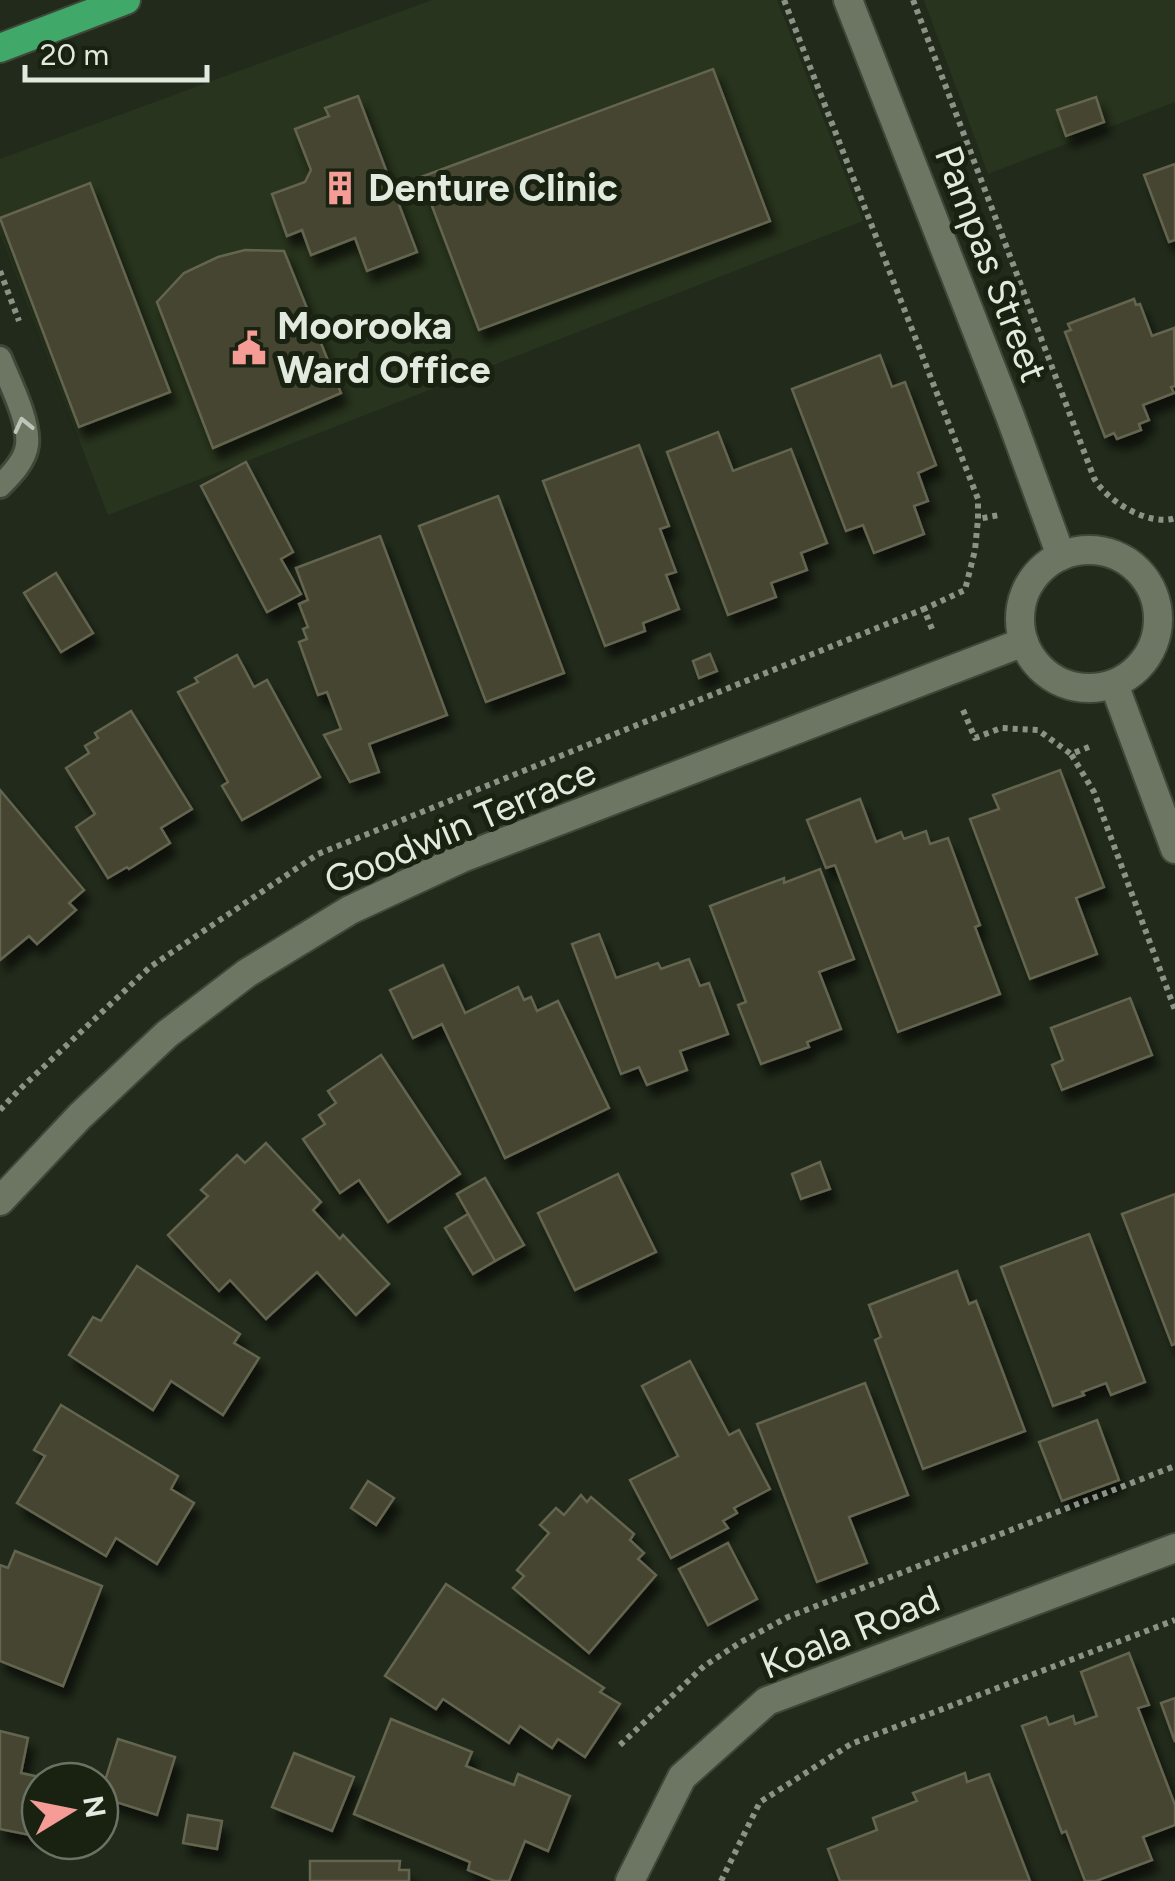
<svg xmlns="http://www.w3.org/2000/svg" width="1175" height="1881" viewBox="0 0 1175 1881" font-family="Figtree,sans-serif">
	<defs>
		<filter id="shadow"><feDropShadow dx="6" dy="11" stdDeviation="5" flood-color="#0009"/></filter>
	</defs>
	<rect width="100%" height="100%" fill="#222b1b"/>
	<g fill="#28341d">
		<polygon points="432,0 777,0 863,221 108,515 0,234 0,159"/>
		<polygon points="924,0 1175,0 1175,102 988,174"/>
	</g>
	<g fill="#444430" stroke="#646550" stroke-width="2.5" filter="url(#shadow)">
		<polygon points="713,69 770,221 479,330 421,177"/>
		<polygon points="358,96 417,252 367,271 355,238 311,255 302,230 287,236 272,194 305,182 311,170 295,129 329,116 325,108"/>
		<polygon points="1096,97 1104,122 1066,136 1057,110"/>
		<polygon points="1175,164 1175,240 1169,242 1144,175"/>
		<polygon points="90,183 170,392 79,427 0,218"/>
		<polygon points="245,250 284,251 341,393 213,448 157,302 184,273 218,257"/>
		<polygon points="1134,299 1136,305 1140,304 1152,336 1174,328 1175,386 1171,387 1174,393 1143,405 1149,420 1139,424 1141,430 1117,439 1114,433 1105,437 1065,332 1071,330 1068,324"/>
		<polygon points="880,355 892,387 905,382 936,465 918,473 928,501 914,506 924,534 874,553 863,525 846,531 792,389"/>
		<polygon points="718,432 733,471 791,449 827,543 801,553 807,570 771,583 776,597 728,615 667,452"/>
		<polygon points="639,445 669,526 660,529 676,572 666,575 679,609 643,623 645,631 605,646 543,481"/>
		<polygon points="246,462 293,552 281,559 301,594 267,612 201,486"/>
		<polygon points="498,496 564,673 486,702 419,526"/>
		<polygon points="380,536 447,715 369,744 379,772 350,782 324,735 341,729 327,692 318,695 299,642 307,639 303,629 308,627 299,604 308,600 296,568"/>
		<polygon points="56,573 93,633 61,652 24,593"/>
		<polygon points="710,654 717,671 699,678 693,661"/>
		<polygon points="237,655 254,687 267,680 320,777 242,820 222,786 228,782 178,692 198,682 195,678"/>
		<polygon points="131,711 192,809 161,828 170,843 129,869 127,867 108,878 76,827 95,814 66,768 89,753 85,746 98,738 95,733"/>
		<polygon points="1060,770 1104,887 1076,898 1097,954 1030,979 970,819 999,809 993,795"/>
		<polygon points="0,790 84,890 69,903 76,910 37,944 29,936 0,960"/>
		<polygon points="860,799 876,842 901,832 904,839 926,831 930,844 948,838 980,925 975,927 1000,994 898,1032 835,865 826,868 807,820"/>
		<polygon points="820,869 854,959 819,972 841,1029 807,1042 809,1047 761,1064 738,1005 746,1002 710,906 784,878 784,883"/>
		<polygon points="599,934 616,978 658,963 661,969 689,959 700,986 709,983 728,1034 680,1051 687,1070 647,1085 639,1067 621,1074 572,944"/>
		<polygon points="443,965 465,1013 518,987 524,1000 531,997 537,1011 558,1001 609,1108 505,1158 442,1024 413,1038 390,990"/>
		<polygon points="1130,998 1152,1055 1062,1090 1052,1065 1063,1060 1051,1028"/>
		<polygon points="381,1055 460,1174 388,1222 359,1180 340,1193 303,1139 325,1124 319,1115 336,1103 328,1091"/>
		<polygon points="266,1143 321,1202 313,1210 340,1239 343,1235 389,1284 356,1315 317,1272 266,1319 230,1280 219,1291 168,1235 208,1196 201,1190 237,1155 245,1163"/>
		<polygon points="820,1162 830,1189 801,1199 792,1174"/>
		<polygon points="618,1174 656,1252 575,1290 538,1213"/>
		<polygon points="485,1178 524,1245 495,1261 457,1194"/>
		<polygon points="1175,1194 1175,1344 1172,1345 1122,1214"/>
		<polygon points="468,1214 495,1261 473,1274 445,1228"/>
		<polygon points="1089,1234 1145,1382 1111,1395 1106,1383 1082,1392 1084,1395 1053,1406 1001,1267"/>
		<polygon points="137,1266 240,1334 234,1343 259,1358 223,1415 171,1381 153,1410 69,1355 93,1317 101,1321"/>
		<polygon points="957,1271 969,1304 976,1301 1025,1431 923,1469 875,1340 881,1337 869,1305"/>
		<polygon points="690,1361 729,1435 739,1430 770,1489 734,1508 737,1513 723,1521 728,1528 671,1558 630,1480 678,1456 642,1386"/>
		<polygon points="865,1383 908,1495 849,1517 867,1563 817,1582 757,1424"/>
		<polygon points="61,1405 178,1476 171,1489 194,1503 157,1564 116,1538 106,1556 17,1503 45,1456 34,1450"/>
		<polygon points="1097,1420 1119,1480 1062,1501 1039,1442"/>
		<polygon points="368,1481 394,1498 376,1525 351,1508"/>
		<polygon points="581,1495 587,1502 591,1497 634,1534 630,1540 644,1553 638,1559 656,1575 589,1653 513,1588 524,1576 517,1570 549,1533 540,1525 556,1508 564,1515"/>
		<polygon points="728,1543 757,1599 708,1625 679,1569"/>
		<polygon points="15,1551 102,1586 63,1686 0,1661 0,1565 8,1568"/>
		<polygon points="446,1584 604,1688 600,1692 620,1704 585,1757 558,1739 552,1748 520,1726 509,1743 443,1699 436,1709 385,1676"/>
		<polygon points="1129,1653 1149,1705 1138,1708 1175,1805 1175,1825 1143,1837 1152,1860 1096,1881 1085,1881 1066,1831 1062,1833 1022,1726 1046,1717 1049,1725 1073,1716 1075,1724 1097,1716 1081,1672"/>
		<polygon points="1175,1698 1175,1742 1161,1703"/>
		<polygon points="391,1719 472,1752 466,1766 514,1785 518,1774 570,1796 548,1851 525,1841 509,1881 495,1881 468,1870 470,1862 354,1814"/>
		<polygon points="0,1731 28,1738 21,1773 58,1781 40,1781 40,1837 0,1829"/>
		<polygon points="118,1739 175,1757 157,1815 100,1797"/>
		<polygon points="294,1753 354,1777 332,1831 272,1807"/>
		<polygon points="965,1773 967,1782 989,1774 1030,1881 840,1881 828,1849 877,1830 873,1818 917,1801 913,1793"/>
		<polygon points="188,1815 222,1821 217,1849 183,1843"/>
		<polygon points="310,1861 400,1861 399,1870 409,1870 409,1881 310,1881"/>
	</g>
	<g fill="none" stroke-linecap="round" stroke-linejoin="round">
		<g stroke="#3f4739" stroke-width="28">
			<path id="service" d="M0,358C9,381 30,421 27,445C25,461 11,475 0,486"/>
		</g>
		<g stroke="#3f4739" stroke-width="32">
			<g id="minor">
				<polyline points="848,0 1010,416 1061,556"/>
				<circle cx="1089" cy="619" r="69"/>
				<polyline points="1114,684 1175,849"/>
				<polyline points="0,1201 80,1116 167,1034 247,973 350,910 462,858 1024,642"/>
				<polyline points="630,1881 682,1777 767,1701 1175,1548"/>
			</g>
		</g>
		<g stroke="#3f4739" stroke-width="32">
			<polyline id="trunk" points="0,48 126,0"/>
		</g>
		<g stroke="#8b9386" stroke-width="6" stroke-dasharray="5 5" stroke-linecap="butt">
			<polyline points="784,0 978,499 978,519 999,515"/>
			<path d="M913,0L1094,478C1106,501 1150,527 1175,518"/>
			<polyline points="0,271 19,321"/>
			<polyline points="932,629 924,609 965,590 975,550 978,519"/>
			<polyline points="963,710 975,738 1001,728 1038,730 1071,754"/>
			<polyline points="1089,747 1071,754 1094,792 1175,1010"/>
			<polyline points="0,1110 19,1090 150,967 318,854 924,609"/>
			<polyline points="620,1745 704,1666 741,1642 788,1617 1175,1466"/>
			<polyline points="721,1881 760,1802 851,1744 1175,1620"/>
		</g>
		<use href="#service" stroke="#6c7663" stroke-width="22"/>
		<use href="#minor" stroke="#6c7663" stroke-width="28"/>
		<use href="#trunk" stroke="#40a868" stroke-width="28"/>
	</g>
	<defs><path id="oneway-chevron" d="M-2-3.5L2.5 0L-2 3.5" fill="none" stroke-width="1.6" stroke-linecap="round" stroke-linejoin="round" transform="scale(2.5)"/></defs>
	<use stroke="#bfc6b9" href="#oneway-chevron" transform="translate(23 425) rotate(-103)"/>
	<defs>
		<g id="building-bare" transform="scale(2.7)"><path d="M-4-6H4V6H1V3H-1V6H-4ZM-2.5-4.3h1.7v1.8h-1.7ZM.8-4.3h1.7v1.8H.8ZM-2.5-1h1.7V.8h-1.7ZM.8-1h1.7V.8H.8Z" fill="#f59c96" stroke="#192211" stroke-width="2.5" paint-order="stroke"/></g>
		<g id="civic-bare" transform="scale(2.7)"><path d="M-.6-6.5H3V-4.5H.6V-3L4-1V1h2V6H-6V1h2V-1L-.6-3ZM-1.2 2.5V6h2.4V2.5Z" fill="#f59c96" stroke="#192211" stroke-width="2.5" paint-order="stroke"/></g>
	</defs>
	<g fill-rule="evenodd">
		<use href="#building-bare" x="340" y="188"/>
		<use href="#civic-bare" x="249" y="348"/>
	</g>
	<g text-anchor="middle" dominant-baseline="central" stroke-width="10" stroke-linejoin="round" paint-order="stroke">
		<g font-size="38" font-weight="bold" fill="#e2e9de" stroke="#192211" text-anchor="start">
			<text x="368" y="188">Denture Clinic</text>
			<text x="277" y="326">Moorooka<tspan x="277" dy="44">Ward Office</tspan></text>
		</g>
		<g font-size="38" fill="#e2e9de" stroke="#192211">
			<text transform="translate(991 264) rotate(69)">Pampas Street</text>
			<text transform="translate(460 826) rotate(-23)">Goodwin Terrace</text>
			<text transform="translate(850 1632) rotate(-22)">Koala Road</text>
		</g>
	</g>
	<g transform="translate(70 1811) rotate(80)"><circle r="48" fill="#192211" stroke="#697263" stroke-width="2.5"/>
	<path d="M0-8L18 38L0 25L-18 38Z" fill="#f59c96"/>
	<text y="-15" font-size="28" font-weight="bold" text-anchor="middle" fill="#e2e9de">N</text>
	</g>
	<path d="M25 65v15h182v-15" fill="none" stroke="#e2e9de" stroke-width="5"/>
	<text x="40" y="65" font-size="30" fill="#e2e9de" stroke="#192211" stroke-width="8" paint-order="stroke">20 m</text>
</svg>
